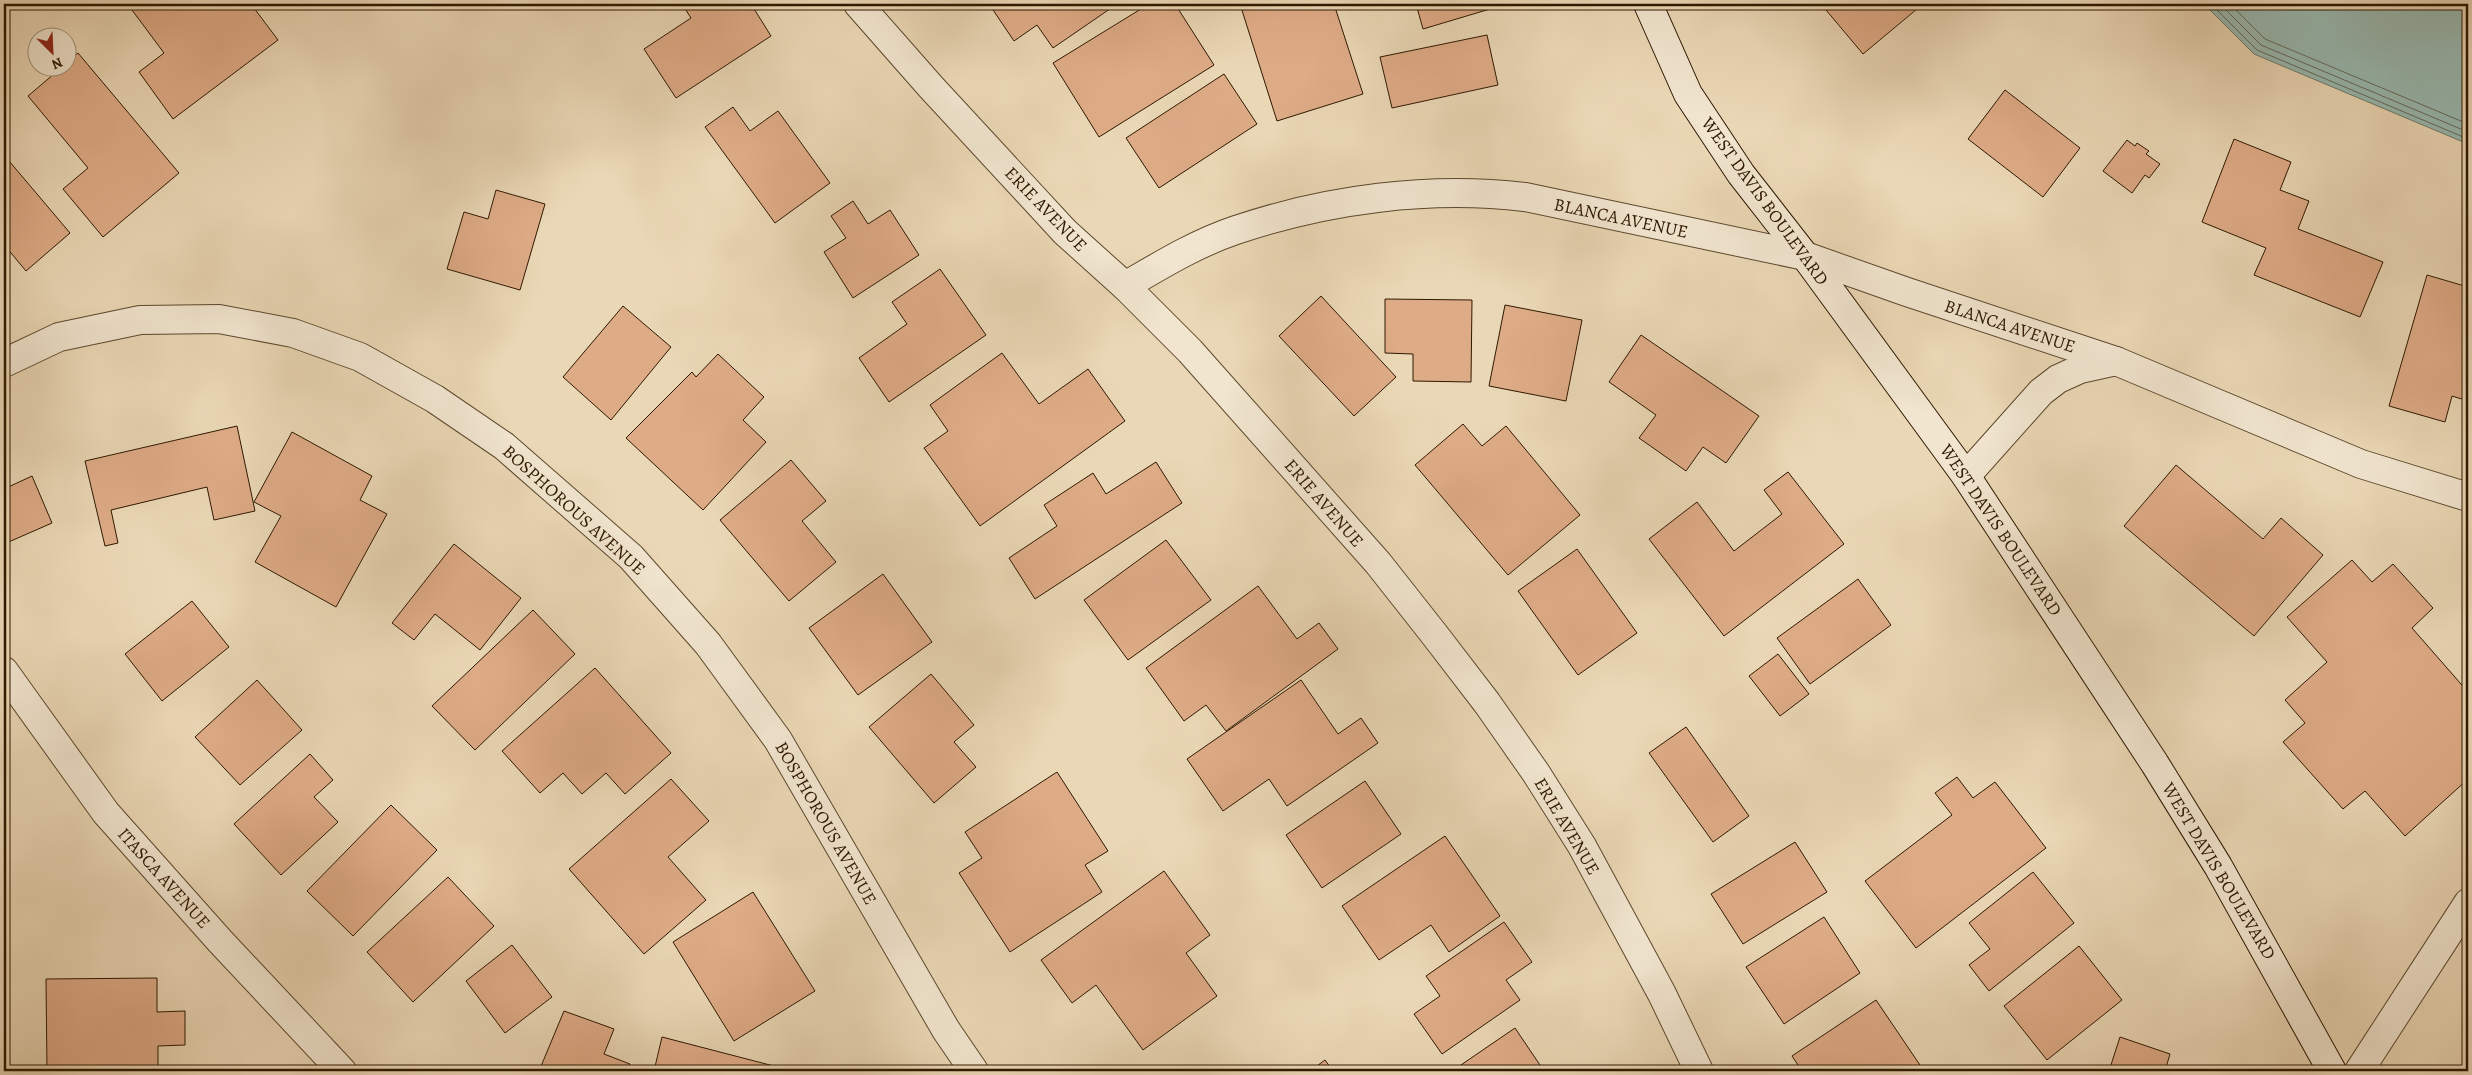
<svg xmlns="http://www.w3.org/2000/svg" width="2472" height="1075" viewBox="0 0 2472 1075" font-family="Alegreya,serif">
	<rect width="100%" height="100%" fill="#ead7b5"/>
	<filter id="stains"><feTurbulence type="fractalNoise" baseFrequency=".004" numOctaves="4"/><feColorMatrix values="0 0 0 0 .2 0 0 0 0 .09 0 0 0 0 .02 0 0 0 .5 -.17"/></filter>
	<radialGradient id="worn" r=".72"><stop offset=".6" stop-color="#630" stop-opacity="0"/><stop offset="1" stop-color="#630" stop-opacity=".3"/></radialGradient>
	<polygon fill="#98b9b1" stroke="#6e796a" points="2204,4 2468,4 2468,144 2254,54"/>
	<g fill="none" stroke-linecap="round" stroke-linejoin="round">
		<g stroke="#636858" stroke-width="1">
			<polyline points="2211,4 2257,50 2468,139"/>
			<polyline points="2220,4 2261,45 2468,132"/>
			<polyline points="2230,4 2265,39 2468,124"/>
		</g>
	</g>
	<g fill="#deab87" stroke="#2e1800">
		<polygon points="132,4 251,4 278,40 173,119 139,72 164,53 129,6"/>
		<polygon points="682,4 751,4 771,36 676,98 644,49 691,18"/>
		<polygon points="989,4 1117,4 1053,48 1037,25 1014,41"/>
		<polygon points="1149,4 1175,4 1214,65 1099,137 1053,63"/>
		<polygon points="1240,4 1334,4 1363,94 1277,121"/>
		<polygon points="1416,4 1499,4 1500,6 1423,29"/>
		<polygon points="1821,4 1923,4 1863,54"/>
		<polygon points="1487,35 1498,85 1392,108 1380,57"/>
		<polygon points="78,53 179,173 103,237 63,189 88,168 28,96 61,68 68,68 68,62"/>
		<polygon points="1224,74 1257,124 1159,188 1126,138"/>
		<polygon points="2005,90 2080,148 2043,197 1968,139"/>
		<polygon points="733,107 750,131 778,111 830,183 775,223 705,127"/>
		<polygon points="2234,139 2291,162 2280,190 2309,201 2298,229 2383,262 2360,317 2254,275 2266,248 2202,222"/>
		<polygon points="2127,140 2135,146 2137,143 2149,151 2146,154 2160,164 2149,178 2145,175 2132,193 2103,171"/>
		<polygon points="4,155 70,233 26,271 6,247 4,249"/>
		<polygon points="496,190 545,204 520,290 447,269 464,212 488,219"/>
		<polygon points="853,201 868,224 890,210 919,255 853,298 824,252 846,238 831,216"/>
		<polygon points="940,269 986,335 889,402 859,358 907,324 892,302"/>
		<polygon points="2427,275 2468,287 2468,401 2452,396 2445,422 2389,406"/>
		<polygon points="1321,296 1396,377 1354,416 1279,336"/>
		<polygon points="1385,299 1472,300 1471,382 1413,381 1413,354 1385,353"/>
		<polygon points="1505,305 1582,320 1566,401 1489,386"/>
		<polygon points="623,306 671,347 611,420 563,377"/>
		<polygon points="1641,335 1759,416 1726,463 1703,447 1686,471 1639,438 1656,415 1609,382"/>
		<polygon points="1002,353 1039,404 1088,369 1125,421 980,526 924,448 948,431 930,405"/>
		<polygon points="718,354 764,397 743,420 766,442 703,510 626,438 692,372 696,377"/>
		<polygon points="1463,424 1482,446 1506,426 1580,515 1508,575 1415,465"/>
		<polygon points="237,426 255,511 214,520 207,487 111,510 118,543 105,546 85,461"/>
		<polygon points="292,432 372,476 360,500 387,514 336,607 255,562 281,516 254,502"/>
		<polygon points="791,460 826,501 802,521 836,562 789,601 720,520"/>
		<polygon points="1156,462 1182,503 1035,599 1009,558 1057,526 1044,505 1093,473 1106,494"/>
		<polygon points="2176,465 2263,539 2281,518 2323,555 2254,636 2124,526"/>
		<polygon points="1788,472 1844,544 1724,636 1649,539 1697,502 1734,551 1782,514 1764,490"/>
		<polygon points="32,476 52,523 4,544 4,489"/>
		<polygon points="1166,540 1211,600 1128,660 1084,600"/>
		<polygon points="454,544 521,598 480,650 435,614 414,640 392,623"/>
		<polygon points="1577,549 1637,633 1578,675 1518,591"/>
		<polygon points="2352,560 2372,582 2393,564 2433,608 2412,628 2468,692 2468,779 2405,836 2365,791 2343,809 2283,742 2305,723 2285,700 2327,662 2287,617"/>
		<polygon points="883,574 932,642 858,695 809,628"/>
		<polygon points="1858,579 1891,625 1810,684 1777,638"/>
		<polygon points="1258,586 1297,639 1319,623 1338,649 1226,731 1206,705 1184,721 1146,668"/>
		<polygon points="192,601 229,647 162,701 125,654"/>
		<polygon points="533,610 575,654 475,750 432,706"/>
		<polygon points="1778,654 1809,694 1780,716 1749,676"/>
		<polygon points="595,668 671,753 625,794 606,773 582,794 563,773 540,793 502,751"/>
		<polygon points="931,674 974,725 954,742 976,767 934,803 869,727"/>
		<polygon points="257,680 302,730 240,785 195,737"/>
		<polygon points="1301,680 1338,734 1361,718 1378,743 1287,806 1269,779 1223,811 1187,759"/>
		<polygon points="1686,727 1749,816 1713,842 1649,753"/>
		<polygon points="310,754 333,780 314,797 338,822 281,875 234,824"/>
		<polygon points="1057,772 1108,851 1085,865 1102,892 1010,952 959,873 982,858 965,832"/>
		<polygon points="1957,777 1973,798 1995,782 2046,848 1916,948 1865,881 1952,815 1935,793"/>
		<polygon points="671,779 709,821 668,857 706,900 644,954 569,869"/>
		<polygon points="1365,781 1401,834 1322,888 1286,835"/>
		<polygon points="391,805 437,850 353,936 307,891"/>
		<polygon points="1445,836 1500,916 1449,952 1431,925 1379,960 1342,906"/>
		<polygon points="1795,842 1827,892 1743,944 1711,894"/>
		<polygon points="1164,871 1210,935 1186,953 1217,996 1143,1050 1096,985 1072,1003 1041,960"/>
		<polygon points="2033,872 2074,923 1989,991 1969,965 1990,949 1969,923"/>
		<polygon points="448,877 494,926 413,1002 367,952"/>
		<polygon points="753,892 815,991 734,1041 673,942"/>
		<polygon points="1824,917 1860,973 1784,1024 1746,967"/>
		<polygon points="1504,922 1532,962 1506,980 1520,1000 1442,1054 1414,1014 1440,996 1426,976"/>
		<polygon points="512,945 552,997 505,1033 466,981"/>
		<polygon points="2079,946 2122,1000 2047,1060 2004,1006"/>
		<polygon points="157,978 157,1012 185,1011 185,1045 158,1046 158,1071 47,1071 46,979"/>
		<polygon points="1876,1000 1924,1071 1802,1071 1792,1056"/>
		<polygon points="564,1011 614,1029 604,1054 630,1064 627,1071 539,1071"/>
		<polygon points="1515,1028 1544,1071 1461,1071 1458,1067"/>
		<polygon points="662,1037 793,1071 654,1071"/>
		<polygon points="2120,1037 2170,1054 2165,1071 2109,1071"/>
		<polygon points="1325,1060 1333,1071 1310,1071"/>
	</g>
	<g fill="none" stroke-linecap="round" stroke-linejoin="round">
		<g stroke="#5d482d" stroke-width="30">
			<g id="street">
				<polyline points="858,4 931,87 1065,232 1125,286 1190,351 1378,563 1434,634 1487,703 1536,773 1582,846 1662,994 1699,1071"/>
				<path d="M1125,286C1161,265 1197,243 1236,230C1328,199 1429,186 1525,197L1805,256L1907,292L2116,361L2361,464L2468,497"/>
				<polyline points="4,363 59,337 140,320 219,319 293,333 360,357 435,399 504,446 631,557 708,644 778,740 946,1030 974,1071"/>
				<polyline points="1966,476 2041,392 2058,379 2080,369 2116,361"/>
				<polyline points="4,671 106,813 220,941 342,1071"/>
				<polyline points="2359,1071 2468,903"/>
			</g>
		</g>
		<g stroke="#2e1800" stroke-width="30">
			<polyline id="secondary" points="1648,4 1688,94 1741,174 1805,256 1966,476 2155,764 2218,866 2332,1071"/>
		</g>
		<use href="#street" stroke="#f1e5cf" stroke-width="28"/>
		<use href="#secondary" stroke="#f1e5cf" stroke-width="28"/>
	</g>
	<g text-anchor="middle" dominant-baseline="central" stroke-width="4.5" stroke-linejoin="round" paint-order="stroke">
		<g font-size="18" fill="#2e1800" stroke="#f1e5cf">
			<text transform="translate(1765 201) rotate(54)">WEST DAVIS BOULEVARD</text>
			<text transform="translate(1046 209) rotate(46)">ERIE AVENUE</text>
			<text transform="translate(1621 218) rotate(12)">BLANCA AVENUE</text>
			<text transform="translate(2010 326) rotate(18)">BLANCA AVENUE</text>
			<text transform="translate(1324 503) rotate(49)">ERIE AVENUE</text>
			<text transform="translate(574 510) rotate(42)">BOSPHOROUS AVENUE</text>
			<text transform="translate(2001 530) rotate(56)">WEST DAVIS BOULEVARD</text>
			<text transform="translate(826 823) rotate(60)">BOSPHOROUS AVENUE</text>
			<text transform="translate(1567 826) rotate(59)">ERIE AVENUE</text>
			<text transform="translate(2219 871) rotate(59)">WEST DAVIS BOULEVARD</text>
			<text transform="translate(164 878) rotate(48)">ITASCA AVENUE</text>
		</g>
	</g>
	<rect width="2472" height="1075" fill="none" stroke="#ead7b5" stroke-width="20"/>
	<rect x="5" y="5" width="2462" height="1065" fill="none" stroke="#2e1800" stroke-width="2.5"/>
	<rect x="10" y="10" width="2452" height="1055" fill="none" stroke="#2e1800"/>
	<g transform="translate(52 52) rotate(156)"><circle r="24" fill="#f1e5cf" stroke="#a3937c"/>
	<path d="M0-4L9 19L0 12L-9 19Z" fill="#8f2418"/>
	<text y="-8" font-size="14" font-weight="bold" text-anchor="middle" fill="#2e1800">N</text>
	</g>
	<rect width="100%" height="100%" filter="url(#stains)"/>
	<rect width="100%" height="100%" fill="url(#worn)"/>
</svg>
